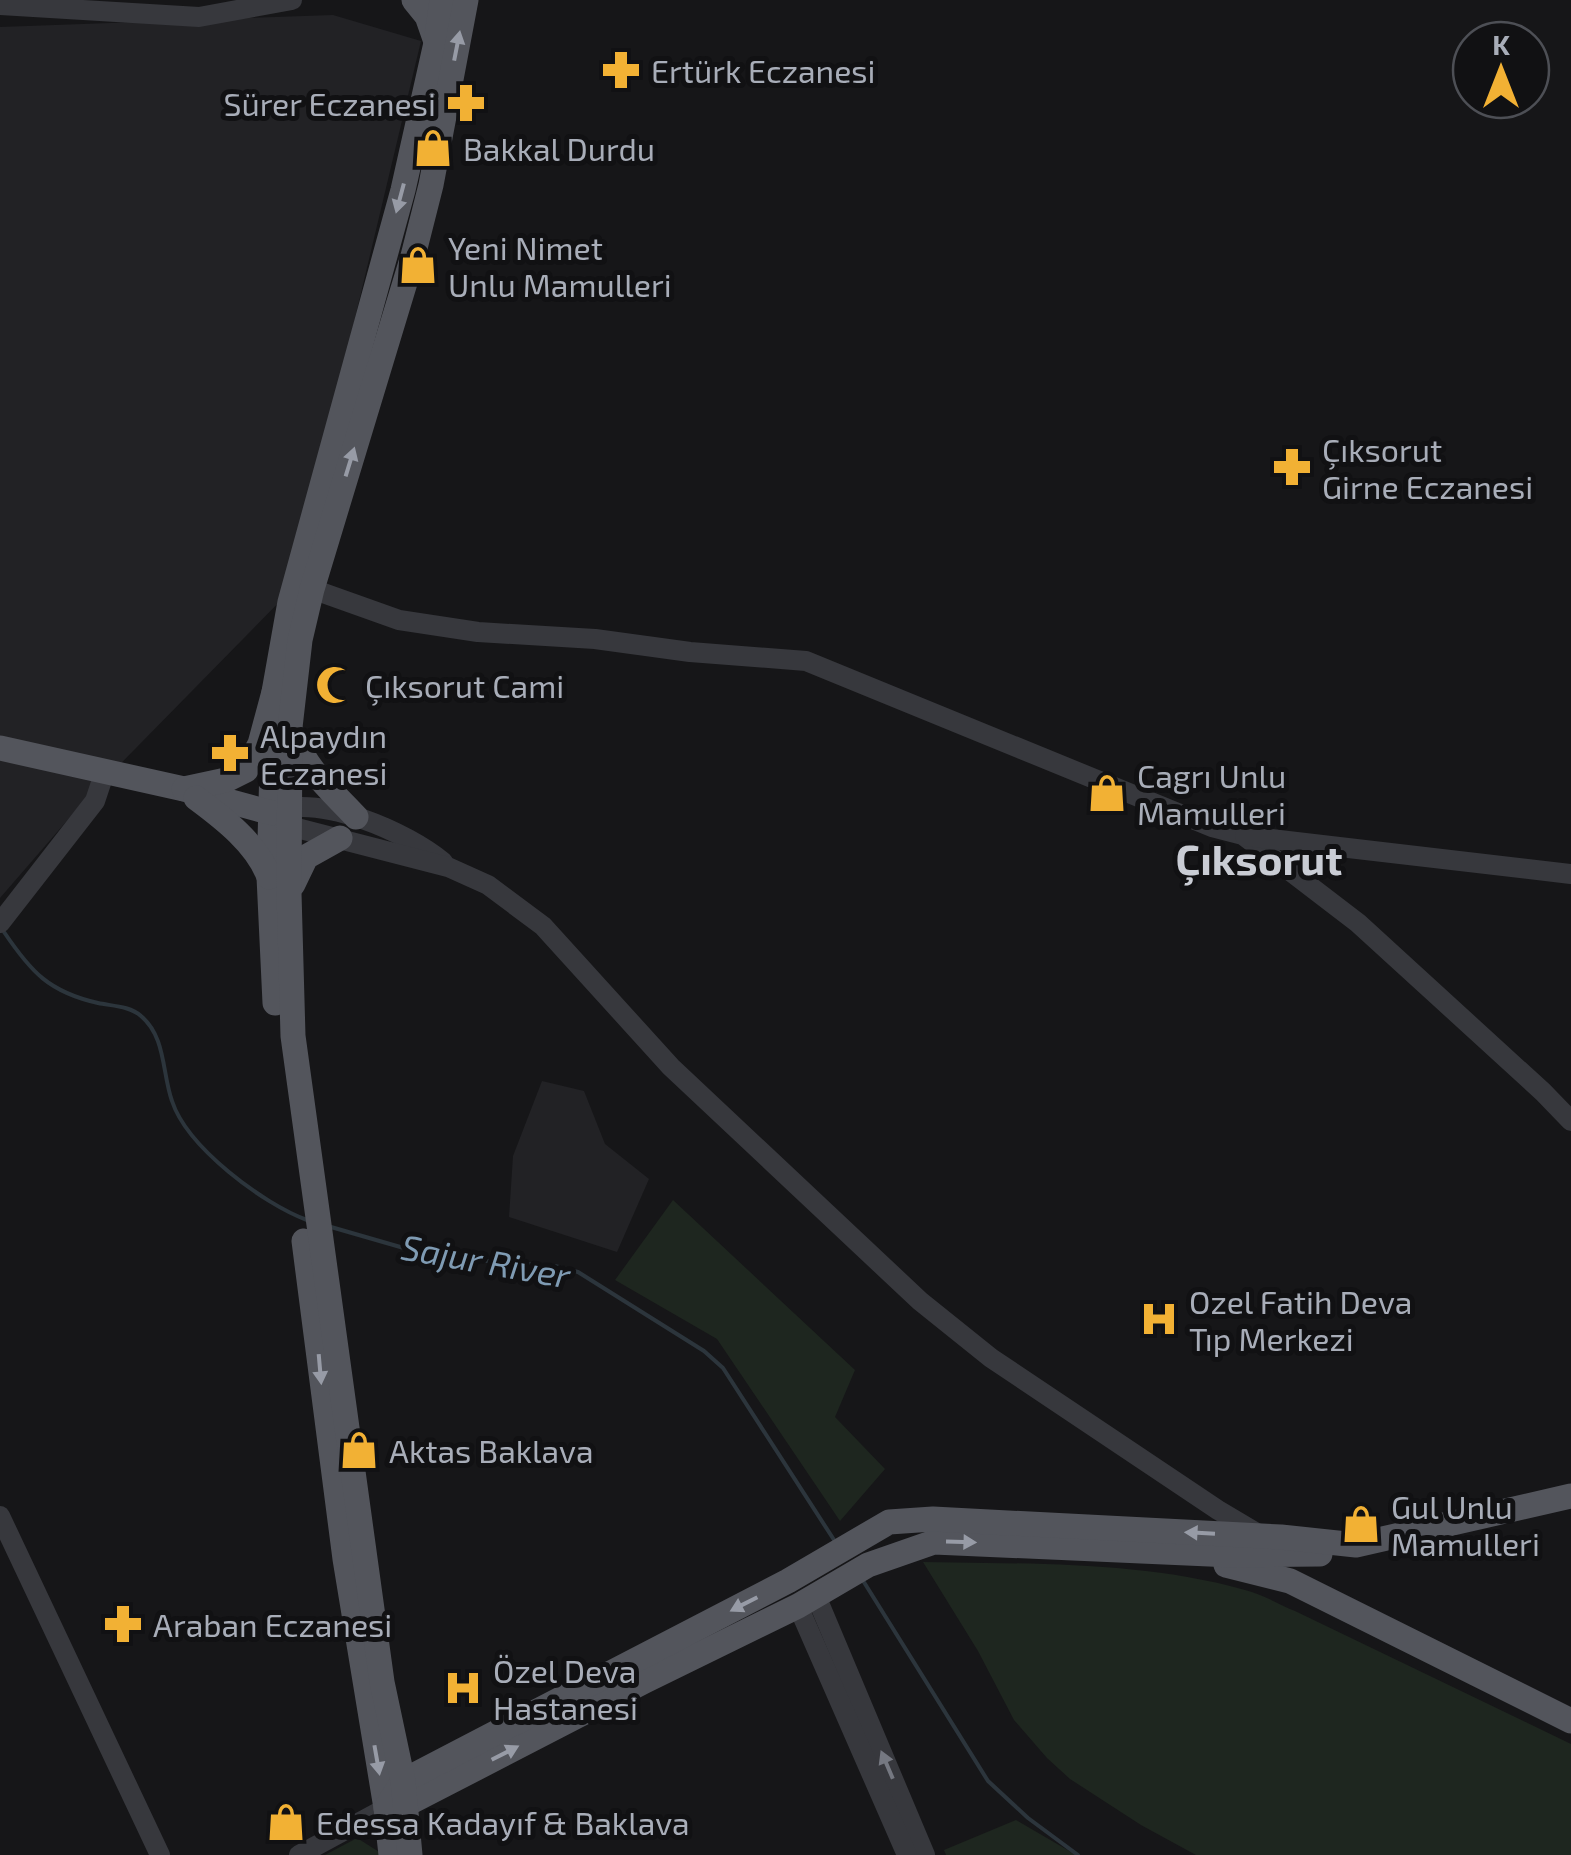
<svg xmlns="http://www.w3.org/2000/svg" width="1571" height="1855" viewBox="0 0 1571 1855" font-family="'Exo 2',sans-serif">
	<rect width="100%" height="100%" fill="#161618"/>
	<g fill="#222225">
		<polygon points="333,15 421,41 290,591 84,801 0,898 0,27"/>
		<polygon points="542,1081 584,1091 605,1144 649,1179 617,1252 509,1217 513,1156"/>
	</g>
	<g fill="#1e261f">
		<polygon points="673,1200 855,1370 835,1417 885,1469 840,1521 717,1339 615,1280"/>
		<path d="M923,1562C1030,1564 1141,1561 1245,1590C1262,1594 1278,1604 1295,1611L1571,1744V1855H1196L1141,1825L1070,1779L1047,1758L1014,1720L978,1651Z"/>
		<polygon points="1016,1820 1076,1855 946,1855 944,1850"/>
		<polygon points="357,1838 384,1855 325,1855"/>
	</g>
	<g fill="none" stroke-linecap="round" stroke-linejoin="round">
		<g stroke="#2c353c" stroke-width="4">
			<path d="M4,932C31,972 49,992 98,1003C112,1006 130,1006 141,1016C166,1037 162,1073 172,1101C187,1147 263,1204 307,1220"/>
			<polyline points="331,1227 435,1257 555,1266 578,1272 704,1351 723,1368 836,1543"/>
			<polyline points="862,1579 988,1781 1028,1818 1078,1855"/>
		</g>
		<g stroke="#37383d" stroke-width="20">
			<polyline points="0,5 199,17 292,0"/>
			<polyline points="312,589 399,620 478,632 595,639 690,652 806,661 1212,827 1243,835 1358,923 1543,1092 1571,1121"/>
			<path d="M276,811C322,795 407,832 443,862"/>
			<polyline points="278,818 289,826 448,867 488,885 543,926 671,1067 920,1301 991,1358 1218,1510 1260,1535"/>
			<polyline points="1245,836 1571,874"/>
			<polyline points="0,923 95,801 105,771"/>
			<polyline points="0,1516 160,1855"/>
			<polyline points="816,1596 925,1855"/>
			<polyline points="798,1606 907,1855"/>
			<polyline points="299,1855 386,1808"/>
		</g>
		<g stroke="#53555c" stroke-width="25">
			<polyline points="414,0 427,16 435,39"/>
			<polyline points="274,692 269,877 275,1003"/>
			<path d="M294,736C305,769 333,792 356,817"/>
			<polyline points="0,748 184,789 272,813"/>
			<polyline points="184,789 226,780 246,770 260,744 274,692 290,602 403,190 436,43 442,0"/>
			<path d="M196,798C223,818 257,844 269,877"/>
			<polyline points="293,884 306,857 340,838"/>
			<polyline points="304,1241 345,1559 386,1808 391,1855"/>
			<polyline points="1226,1565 1290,1581 1571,1721"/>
			<polyline points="394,1807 405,1805 645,1681 798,1606 868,1565 934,1542 1232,1555 1320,1554"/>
			<polyline points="386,1808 403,1781 788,1581 889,1522 933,1519 1281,1537 1356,1545 1571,1496"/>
			<polyline points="410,1855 403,1781 382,1682 293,1036 289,893 290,727 300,640 312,589 413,256 431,185 466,0"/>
		</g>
	</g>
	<defs><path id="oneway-solid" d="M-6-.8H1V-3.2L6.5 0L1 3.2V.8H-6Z" transform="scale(2.5)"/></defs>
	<g fill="#979ba6">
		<use href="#oneway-solid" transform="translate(457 46) rotate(-79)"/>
		<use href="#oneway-solid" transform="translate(400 198) rotate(105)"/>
		<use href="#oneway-solid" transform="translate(350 462) rotate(-73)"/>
		<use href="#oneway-solid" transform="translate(320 1369) rotate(85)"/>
		<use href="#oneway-solid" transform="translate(1200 1533) rotate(-177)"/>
		<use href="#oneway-solid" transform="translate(961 1542) rotate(2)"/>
		<use href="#oneway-solid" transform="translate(744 1604) rotate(153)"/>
		<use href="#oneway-solid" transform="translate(505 1753) rotate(-27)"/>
		<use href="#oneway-solid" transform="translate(377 1760) rotate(80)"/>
	</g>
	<use fill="#757881" href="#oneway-solid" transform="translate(887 1765) rotate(-113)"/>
	<defs>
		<g id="pharmacy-bare" transform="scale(3)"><path d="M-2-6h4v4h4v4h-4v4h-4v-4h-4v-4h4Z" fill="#f2b134" stroke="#111113" stroke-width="2.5" paint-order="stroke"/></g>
		<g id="shop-bare" transform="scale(3)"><path d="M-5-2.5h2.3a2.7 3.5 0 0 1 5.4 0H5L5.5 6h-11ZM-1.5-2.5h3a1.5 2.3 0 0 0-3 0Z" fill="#f2b134" stroke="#111113" stroke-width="2.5" paint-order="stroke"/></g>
		<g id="mosque-bare" transform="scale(3)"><path d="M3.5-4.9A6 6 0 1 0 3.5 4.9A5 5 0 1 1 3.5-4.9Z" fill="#f2b134" stroke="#111113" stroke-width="2.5" paint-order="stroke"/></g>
		<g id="hospital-bare" transform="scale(3)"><path d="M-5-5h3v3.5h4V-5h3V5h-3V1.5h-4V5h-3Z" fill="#f2b134" stroke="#111113" stroke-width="2.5" paint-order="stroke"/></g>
	</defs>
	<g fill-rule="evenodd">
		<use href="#pharmacy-bare" x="621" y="70"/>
		<use href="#pharmacy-bare" x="466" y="103"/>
		<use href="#shop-bare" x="433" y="148"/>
		<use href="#shop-bare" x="418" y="265"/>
		<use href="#pharmacy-bare" x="1292" y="467"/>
		<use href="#mosque-bare" x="335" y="685"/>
		<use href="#pharmacy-bare" x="230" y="753"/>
		<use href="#shop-bare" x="1107" y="793"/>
		<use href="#hospital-bare" x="1159" y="1319"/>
		<use href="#shop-bare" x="359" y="1450"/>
		<use href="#shop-bare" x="1361" y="1524"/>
		<use href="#pharmacy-bare" x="123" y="1624"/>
		<use href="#hospital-bare" x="463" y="1688"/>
		<use href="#shop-bare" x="286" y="1822"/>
	</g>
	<g text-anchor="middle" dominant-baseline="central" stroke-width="10" stroke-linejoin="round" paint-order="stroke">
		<g font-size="32" fill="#a8adb8" stroke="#111113" text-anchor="start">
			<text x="651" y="70">Ertürk Eczanesi</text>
			<text x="436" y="103" text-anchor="end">Sürer Eczanesi</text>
			<text x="463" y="148">Bakkal Durdu</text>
			<text x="448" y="247">Yeni Nimet<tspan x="448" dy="37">Unlu Mamulleri</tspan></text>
			<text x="1322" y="449">Çıksorut<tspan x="1322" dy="37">Girne Eczanesi</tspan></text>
			<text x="365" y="685">Çıksorut Cami</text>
			<text x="260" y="735">Alpaydın<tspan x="260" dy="37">Eczanesi</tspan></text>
			<text x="1137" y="775">Cagrı Unlu<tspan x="1137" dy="37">Mamulleri</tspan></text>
			<text x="1189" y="1301">Ozel Fatih Deva<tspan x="1189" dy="37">Tıp Merkezi</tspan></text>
			<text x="389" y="1450">Aktas Baklava</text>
			<text x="1391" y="1506">Gul Unlu<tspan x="1391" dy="37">Mamulleri</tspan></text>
			<text x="153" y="1624">Araban Eczanesi</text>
			<text x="493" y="1670">Özel Deva<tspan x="493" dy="37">Hastanesi</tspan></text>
			<text x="316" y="1822">Edessa Kadayıf &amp; Baklava</text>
		</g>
		<g font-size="35" font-style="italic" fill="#7f9bb3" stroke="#111113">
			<text transform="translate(486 1260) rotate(10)">Sajur River</text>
		</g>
		<g font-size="42" font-weight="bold" fill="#c9ccd4" stroke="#111113">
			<text x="1259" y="858">Çıksorut</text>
		</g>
	</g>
	<g transform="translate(1501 70)"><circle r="48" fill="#111113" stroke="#4d4f55" stroke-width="2.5"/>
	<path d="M0-8L18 38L0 25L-18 38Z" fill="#f2b134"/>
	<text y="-15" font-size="28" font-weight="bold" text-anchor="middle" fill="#a8adb8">K</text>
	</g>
</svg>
